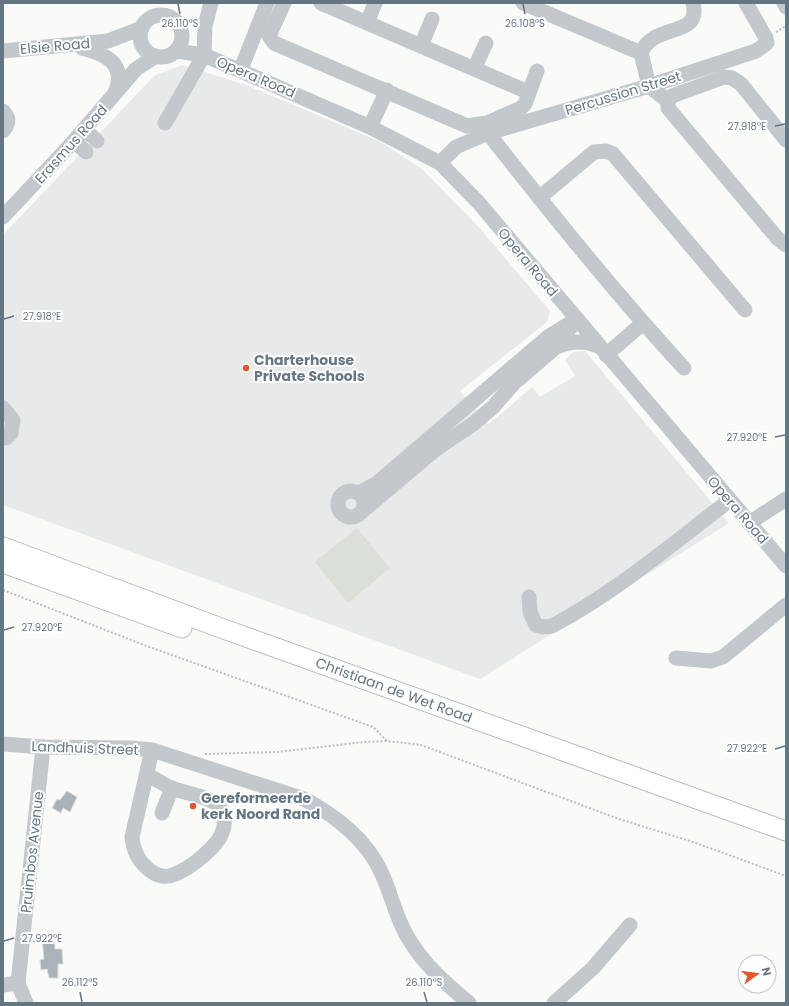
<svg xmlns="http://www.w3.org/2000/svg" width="789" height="1006" viewBox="0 0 789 1006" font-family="Poppins,sans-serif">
	<rect width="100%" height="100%" fill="#fafaf8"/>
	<polygon fill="#e8e9e9" points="182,65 246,85 379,141 422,169 476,224 550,311 547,322 460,391 489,424 532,387 540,397 575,376 565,360 573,352 585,351 729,523 480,679 3,505 3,235 154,76"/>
	<polygon fill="#dadfd7" points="357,528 390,568 348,603 315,562"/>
	<g fill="#aab3b9" stroke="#dcdcda">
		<polygon points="67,791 77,797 70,812 63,808 61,813 52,808 57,799 60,800"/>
		<polygon points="54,936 55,949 62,949 63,964 58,964 58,978 49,978 47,969 41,970 40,960 44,959 42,937"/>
	</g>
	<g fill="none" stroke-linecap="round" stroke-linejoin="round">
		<g stroke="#b5babe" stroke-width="21">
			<g id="major">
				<polyline points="3,547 221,628 786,831"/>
				<polyline points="3,563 182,628"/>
			</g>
		</g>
		<g stroke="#bbbfc2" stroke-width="2" stroke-dasharray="2 2" stroke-linecap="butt">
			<polyline points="776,32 786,26"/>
			<polyline points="3,590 144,645 373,727 387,741 421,745 619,819 696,843 786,876"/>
			<polyline points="205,754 277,752 364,742 387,741"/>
		</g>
		<g stroke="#c3c8cc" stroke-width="15">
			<polyline points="284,3 269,36 274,43 467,126 487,123 521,108 525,104 537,71"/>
			<polyline points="321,3 528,92"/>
			<polyline points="523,3 641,53"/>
			<polyline points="784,3 786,7"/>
			<circle cx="161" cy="36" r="21"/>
			<polyline points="367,23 375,3"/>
			<polyline points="421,46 432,19"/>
			<path d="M82,48C106,54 127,64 115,93"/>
			<polyline points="3,51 108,41 142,28"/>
			<polyline points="176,51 204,55 370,127 440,163 478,202 786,566"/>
			<polyline points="241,69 267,3"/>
			<polyline points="474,69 486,43"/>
			<path d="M668,101L649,86L641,53C653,22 702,39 693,3"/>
			<path d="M3,111C10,118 9,124 3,131"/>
			<polyline points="165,123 204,55 205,26 211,3"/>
			<polyline points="370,127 387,90"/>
			<polyline points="84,129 97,141"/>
			<path d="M488,133C551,213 615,293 684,368"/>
			<polyline points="786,140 741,84 732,78 724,77 672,96 668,101 668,108 778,239 786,245"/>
			<polyline points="74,141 86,152"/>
			<polyline points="440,163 456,147 488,133 649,86 756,51 767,43 766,38 746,3"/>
			<polyline points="539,198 594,152 606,151 613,154 745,310"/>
			<polyline points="3,217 74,141 136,69 156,56"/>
			<path d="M556,347C571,341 583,340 598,346"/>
			<polyline points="606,355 643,323"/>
			<polyline points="3,408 13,420 11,433 6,438 3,438"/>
			<circle cx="351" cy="504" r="13"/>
			<polyline points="359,493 376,484 548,337 569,324"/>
			<polyline points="360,513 436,449 473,424 493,407 514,383 556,347 576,320"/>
			<polyline points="749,523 786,499"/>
			<path d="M529,597L530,612L536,625L543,627L552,626C616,592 672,544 730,500"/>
			<polyline points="676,658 711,661 723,657 786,605"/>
			<path d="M3,744L43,747L131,748L152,750L304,799C335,815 368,841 382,874C391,894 396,917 407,936C423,964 445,983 469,1003"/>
			<path d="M147,774C155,779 163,784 171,788C183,793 209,796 217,805C225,812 226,824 222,833C217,848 178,880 162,876C156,875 150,871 146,867C137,859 133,849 132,837L152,750"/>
			<polyline points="162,813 172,788"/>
			<polyline points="3,985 18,983"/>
			<polyline points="26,1003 18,983 43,747"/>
			<polyline points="554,1003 593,968 630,925"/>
		</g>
		<use href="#major" stroke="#fff" stroke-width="19"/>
	</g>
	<path fill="none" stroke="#657683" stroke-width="1.5" d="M178,4L180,14M523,4L525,14M775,126L785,124M4,319L14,316M775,437L785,435M4,630L14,627M775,749L785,746M4,941L14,938M80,992L82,1002M424,992L427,1002"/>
	<g fill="#e4572e" stroke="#fff" stroke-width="1.5">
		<circle cx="246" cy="368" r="4"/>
		<circle cx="193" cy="806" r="4"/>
	</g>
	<g text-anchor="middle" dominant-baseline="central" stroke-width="4" stroke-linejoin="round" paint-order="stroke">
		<g font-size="14" fill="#657683" stroke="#fff">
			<text transform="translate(55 46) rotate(-5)">Elsie Road</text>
			<text transform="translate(256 77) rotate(23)">Opera Road</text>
			<text transform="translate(623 93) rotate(-17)">Percussion Street</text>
			<text transform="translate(71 144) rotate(-48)">Erasmus Road</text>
			<text transform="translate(528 262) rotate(50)">Opera Road</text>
			<text transform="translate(738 510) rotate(49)">Opera Road</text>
			<text transform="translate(394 690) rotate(20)">Christiaan de Wet Road</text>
			<text transform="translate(85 748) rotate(2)">Landhuis Street</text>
			<text transform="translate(32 852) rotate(-84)">Pruimbos Avenue</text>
		</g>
		<g font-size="14" font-weight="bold" fill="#657683" stroke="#fff" text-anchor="start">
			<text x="254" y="360">Charterhouse<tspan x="254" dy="16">Private Schools</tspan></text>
			<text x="201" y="798">Gereformeerde<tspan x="201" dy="16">kerk Noord Rand</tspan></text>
		</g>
	</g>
	<g font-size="10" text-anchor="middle" fill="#657683" stroke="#fff" stroke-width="4" stroke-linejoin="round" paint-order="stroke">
		<text x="180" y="27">26.110°S</text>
		<text x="525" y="27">26.108°S</text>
		<text x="747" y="130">27.918°E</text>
		<text x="42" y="320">27.918°E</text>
		<text x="747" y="441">27.920°E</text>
		<text x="42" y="631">27.920°E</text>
		<text x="747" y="752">27.922°E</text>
		<text x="42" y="942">27.922°E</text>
		<text x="80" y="986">26.112°S</text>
		<text x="424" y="986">26.110°S</text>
	</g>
	<rect width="789" height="1006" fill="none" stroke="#657683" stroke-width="8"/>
	<g transform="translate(757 974) rotate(76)"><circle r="19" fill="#ffffff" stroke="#c1c8cd"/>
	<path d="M0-3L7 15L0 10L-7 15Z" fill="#e4572e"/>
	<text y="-6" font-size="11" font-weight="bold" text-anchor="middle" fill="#657683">N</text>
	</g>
</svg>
